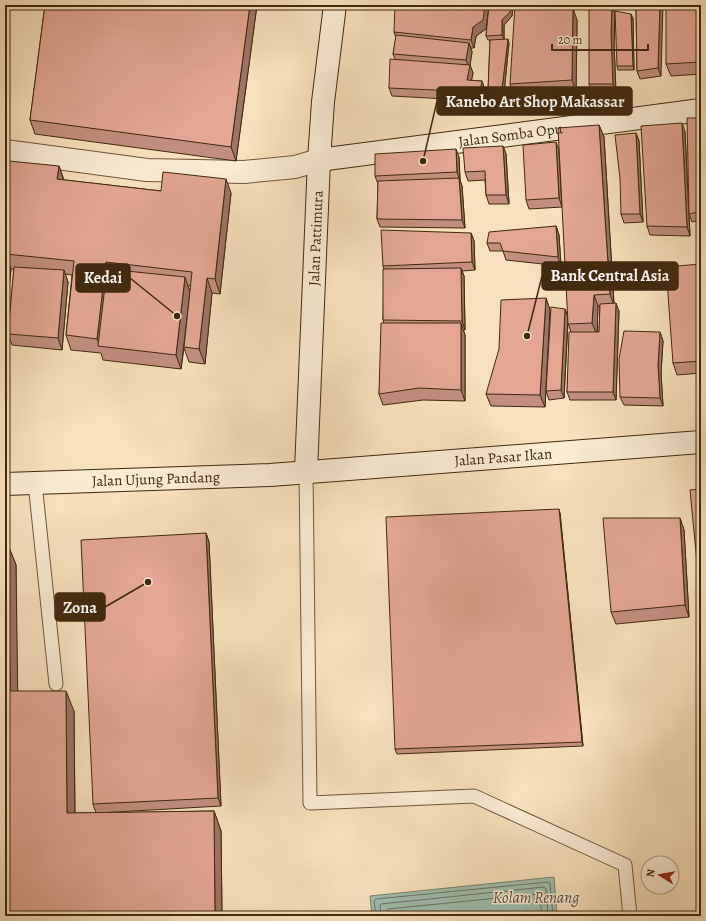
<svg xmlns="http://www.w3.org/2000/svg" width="706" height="921" viewBox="0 0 706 921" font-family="Alegreya,serif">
	<rect width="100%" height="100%" fill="#f7e0bc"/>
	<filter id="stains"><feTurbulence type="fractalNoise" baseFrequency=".005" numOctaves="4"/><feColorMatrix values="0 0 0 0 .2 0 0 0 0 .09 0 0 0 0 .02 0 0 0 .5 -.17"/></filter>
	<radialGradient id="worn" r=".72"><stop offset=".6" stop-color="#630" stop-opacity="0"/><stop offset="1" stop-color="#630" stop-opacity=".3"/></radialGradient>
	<polygon fill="#9ebdad" stroke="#79826d" points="554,877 557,916 372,916 370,896"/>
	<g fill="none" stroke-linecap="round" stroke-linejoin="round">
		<g stroke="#70735e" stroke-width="1">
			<polyline points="376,916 374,901 376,899 548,882 550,883 553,916"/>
			<polyline points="381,916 380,905 381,904 544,887 546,889 548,916"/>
			<polyline points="387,916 388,909 538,894 540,895 542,916"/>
		</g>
		<g stroke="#6e573a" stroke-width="15">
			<g id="lane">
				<polyline points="306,471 310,803 474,796 625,865 630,916"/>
				<polyline points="35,483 56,684"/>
			</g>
		</g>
		<g stroke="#6e573a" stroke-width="24">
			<polyline id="street" points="5,151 147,170 244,172 295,167 319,160"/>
		</g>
		<g stroke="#41290e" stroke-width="24">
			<g id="secondary">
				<path id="s1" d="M319,160L701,110"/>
				<path id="s2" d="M306,471L319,160L323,102L335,5"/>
				<path id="s3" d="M5,484L270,475L701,442"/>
			</g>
		</g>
		<use href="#lane" stroke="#faebd3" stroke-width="13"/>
		<use href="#street" stroke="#faebd3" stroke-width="22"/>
		<use href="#secondary" stroke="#faebd3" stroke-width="22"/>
	</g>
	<g fill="#c28f7e" stroke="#41290e" fill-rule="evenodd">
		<polygon points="45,5 257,5 236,161 35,134 30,120"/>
		<polygon points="489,5 513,5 512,16 504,25 504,39 509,43 504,93 490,95 488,91 490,40 488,40 486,36"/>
		<polygon points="531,5 566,5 566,7 577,20 576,92 514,96 510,84"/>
		<polygon points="636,5 661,76 640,79 637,71"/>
		<polygon points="701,5 701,74 671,76 666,64"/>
		<polygon points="615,13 614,43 616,93 592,92 589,84"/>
		<polygon points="633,18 634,70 618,70 617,66"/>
		<polygon points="486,29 476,36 474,48 471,48 472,52 470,65 473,73 471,81 482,81 485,90 483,101 392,96 389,88 395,59 393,54 396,38 394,32"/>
		<polygon points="701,118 701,220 692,222 689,214"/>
		<path d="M599,125L604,137L614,303L619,311L616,400H570L567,392L571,332L568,323L564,398L549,400L546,391L565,309L567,316ZM598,306H600L599,332H597Z"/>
		<polygon points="685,132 690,236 650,235 647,226"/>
		<polygon points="636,133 639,141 643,222 624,223 621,214"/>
		<polygon points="503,146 506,154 509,204 489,204 486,195 485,180 468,181 465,172"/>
		<polygon points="559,150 562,207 529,209 526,200"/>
		<polygon points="459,157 460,180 462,186 465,228 380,227 377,219 378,184 375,176"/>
		<path d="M59,166L64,180L161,191L231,193L220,294L212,293L205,364L189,362L184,348L181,369L103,360L101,353L71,350L66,335L72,275L65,274L68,282L62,350L12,345L8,334L14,269H11L5,329V194ZM188,286H191L190,292Z"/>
		<polygon points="556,226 559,235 561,266 506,260 503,251 490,251 487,243"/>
		<polygon points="471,233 474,241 475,270 462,271 464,276 465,330 463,330 465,335 465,401 423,400 383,405 379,394 384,323 383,320 384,269 383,266"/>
		<polygon points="701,264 701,373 677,375 673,363"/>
		<polygon points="546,298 550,310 545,407 491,406 486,394"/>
		<polygon points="660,332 663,341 661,373 663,406 624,405 620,397"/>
		<polygon points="560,513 583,746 397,754 395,749"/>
		<polygon points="680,518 684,530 689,617 616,624 611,612"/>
		<polygon points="206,533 209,542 221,806 98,813 214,811 221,831 222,916 5,916 8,545 16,565 17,691 74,711 75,813 96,813 93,804"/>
	</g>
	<g fill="#9e7467" stroke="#41290e">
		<polygon points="250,5 257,5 236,161 231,147"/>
		<polygon points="485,5 489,5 486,29 476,36 474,48 471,40 473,27"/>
		<polygon points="511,5 513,5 512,16 504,25 504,39 502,35 502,20"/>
		<polygon points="612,5 615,13 614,43 616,93 613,84 611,34"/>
		<polygon points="660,5 663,5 661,76 658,68"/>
		<polygon points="573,8 577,20 576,92 572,80"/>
		<polygon points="631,14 633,18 634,70 633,66"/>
		<polygon points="508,39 509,43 504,93 502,89"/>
		<polygon points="469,43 472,52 470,65 473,73 470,89 467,80 469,68 466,60"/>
		<polygon points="482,81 485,90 483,101 480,92"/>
		<polygon points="682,123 685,132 690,236 687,227"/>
		<polygon points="599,125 604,137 614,306 610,294"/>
		<polygon points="636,133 639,141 643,222 640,214"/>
		<polygon points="556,142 559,150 562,207 559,198"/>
		<polygon points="503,146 506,154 509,204 506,195"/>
		<polygon points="456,149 459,157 460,180 457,172"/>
		<polygon points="59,166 64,181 57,179"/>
		<polygon points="459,178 462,186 465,228 462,220"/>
		<polygon points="226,179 231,193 220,294 215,279"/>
		<polygon points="556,226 559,235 561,266 558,257"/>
		<polygon points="471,233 474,241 475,270 472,262"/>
		<polygon points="6,254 11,269 5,329 5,262"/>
		<polygon points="106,262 111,277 100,346 97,339"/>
		<polygon points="461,268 464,276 465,330 462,321"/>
		<polygon points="64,270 68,282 62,350 58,338"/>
		<polygon points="185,277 190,292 181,369 176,355"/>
		<polygon points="207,278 212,293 205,364 199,349"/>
		<polygon points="594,295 598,306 597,335 592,323"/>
		<polygon points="546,298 550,310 545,407 540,395"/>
		<polygon points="616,303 619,311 616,400 613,392"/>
		<polygon points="565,309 568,317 564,398 561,390"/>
		<polygon points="461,323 465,335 465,401 461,390"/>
		<polygon points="660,332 663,341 661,373 663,406 660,398 658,365"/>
		<polygon points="559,509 560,513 583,746 582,742"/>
		<polygon points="680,518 684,530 689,617 685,605"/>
		<polygon points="206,533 209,542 221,806 218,798"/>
		<polygon points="8,545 16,565 18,712 10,691"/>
		<polygon points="66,691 74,711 75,833 67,813"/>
		<polygon points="214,811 221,831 222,916 215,916"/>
	</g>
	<g fill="#e2a693" stroke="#41290e">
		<polygon points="45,5 250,5 231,147 30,120"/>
		<polygon points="395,5 485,5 483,20 473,27 471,40 394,32"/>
		<polygon points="489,5 511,5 510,12 502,20 502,35 486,36"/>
		<polygon points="515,5 561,5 561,6 573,8 572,80 510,84"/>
		<polygon points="589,5 612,5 611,34 613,84 589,84"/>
		<polygon points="636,5 660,5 658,68 637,71"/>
		<polygon points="666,5 701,5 701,62 666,64"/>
		<polygon points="615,11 631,14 633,66 617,66"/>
		<polygon points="396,35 469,43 466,60 393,54"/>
		<polygon points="508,39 502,89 488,91 490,40"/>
		<polygon points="390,59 470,65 467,80 482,81 480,92 389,88"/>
		<polygon points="687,118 701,118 701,211 689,214"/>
		<polygon points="682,123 687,227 647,226 641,126"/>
		<polygon points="599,125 610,294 594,295 592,323 568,324 558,128"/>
		<polygon points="636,133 640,214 621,214 620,178 615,135"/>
		<polygon points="556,142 559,198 526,200 523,145"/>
		<polygon points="503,146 506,195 486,195 485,171 465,172 463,148"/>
		<polygon points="456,149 457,172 375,176 375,154"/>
		<polygon points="9,161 59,166 57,179 161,191 163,172 226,179 215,279 207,278 199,349 184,347 192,272 106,262 97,339 66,335 74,261 6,254 5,262 5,194"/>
		<polygon points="459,178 462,220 377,219 378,181"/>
		<polygon points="556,226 558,257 503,251 500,243 487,243 489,232"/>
		<polygon points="381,230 471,233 472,262 383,266"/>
		<polygon points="701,264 701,361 673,363 666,267"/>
		<polygon points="14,267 64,270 58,338 8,334"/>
		<polygon points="461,268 462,321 383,320 383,269"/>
		<polygon points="107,269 185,277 176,355 98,346"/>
		<polygon points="546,298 540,395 486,394 499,349 501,300"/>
		<polygon points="616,303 613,392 567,392 569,332 599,332 600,304"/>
		<polygon points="551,307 565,309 561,390 546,391"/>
		<polygon points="381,323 461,323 461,390 419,388 379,394"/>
		<polygon points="624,331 660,332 658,365 660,398 620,397 619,359"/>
		<polygon points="701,489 701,604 690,490"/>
		<polygon points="559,509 582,742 395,749 386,517"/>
		<polygon points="603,518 680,518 685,605 611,612"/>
		<polygon points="206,533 218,798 93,804 81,540"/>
		<polygon points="5,545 8,545 10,691 66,691 67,813 214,811 215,916 5,916"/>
	</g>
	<g text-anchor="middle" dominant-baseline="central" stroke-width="3" stroke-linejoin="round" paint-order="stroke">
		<g font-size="15" fill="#41290e" stroke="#faebd3">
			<text stroke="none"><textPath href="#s1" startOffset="193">Jalan Somba Opu</textPath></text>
			<text stroke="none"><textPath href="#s2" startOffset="233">Jalan Pattimura</textPath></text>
			<text stroke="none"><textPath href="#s3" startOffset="499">Jalan Pasar Ikan</textPath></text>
			<text stroke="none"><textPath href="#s3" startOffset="151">Jalan Ujung Pandang</textPath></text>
		</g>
		<g font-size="16" font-style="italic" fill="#584e36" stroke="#faebd3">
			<text x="536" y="898">Kolam Renang</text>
		</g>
	</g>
	<path fill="none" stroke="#41290e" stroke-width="1.5" d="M423 161L437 101M527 336L542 276M177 316L130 278M148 582L105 607"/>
	<g fill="#41290e" stroke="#faebd3" stroke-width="1.5">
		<circle cx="423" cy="161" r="4"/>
		<circle cx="527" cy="336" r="4"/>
		<circle cx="177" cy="316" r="4"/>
		<circle cx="148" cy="582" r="4"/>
	</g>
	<g fill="#41290e" stroke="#41290e" stroke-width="1.5">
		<rect x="437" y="87" width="195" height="28" rx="4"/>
		<rect x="542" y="262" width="136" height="28" rx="4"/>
		<rect x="76" y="264" width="54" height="28" rx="4"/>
		<rect x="55" y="593" width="50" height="28" rx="4"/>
	</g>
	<g font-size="16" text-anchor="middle" font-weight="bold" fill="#fff">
		<text x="535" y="107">Kanebo Art Shop Makassar</text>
		<text x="610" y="281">Bank Central Asia</text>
		<text x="103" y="283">Kedai</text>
		<text x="80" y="613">Zona</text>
	</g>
	<rect width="706" height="921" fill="none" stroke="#f7e0bc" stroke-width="20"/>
	<rect x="6" y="6" width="694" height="909" fill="none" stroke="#41290e" stroke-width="2"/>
	<rect x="10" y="10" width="686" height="901" fill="none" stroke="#41290e"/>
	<g transform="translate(660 875) rotate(281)"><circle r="19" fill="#faebd3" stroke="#b09d84"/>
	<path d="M0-3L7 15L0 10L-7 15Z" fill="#8f2418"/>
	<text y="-6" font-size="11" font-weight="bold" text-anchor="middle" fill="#41290e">N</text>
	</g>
	<path d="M552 44v6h96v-6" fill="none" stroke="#41290e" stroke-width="2"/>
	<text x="558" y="44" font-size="12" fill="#41290e" stroke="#faebd3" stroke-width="3" paint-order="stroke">20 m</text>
	<rect width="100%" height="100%" filter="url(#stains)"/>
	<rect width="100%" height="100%" fill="url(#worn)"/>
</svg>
